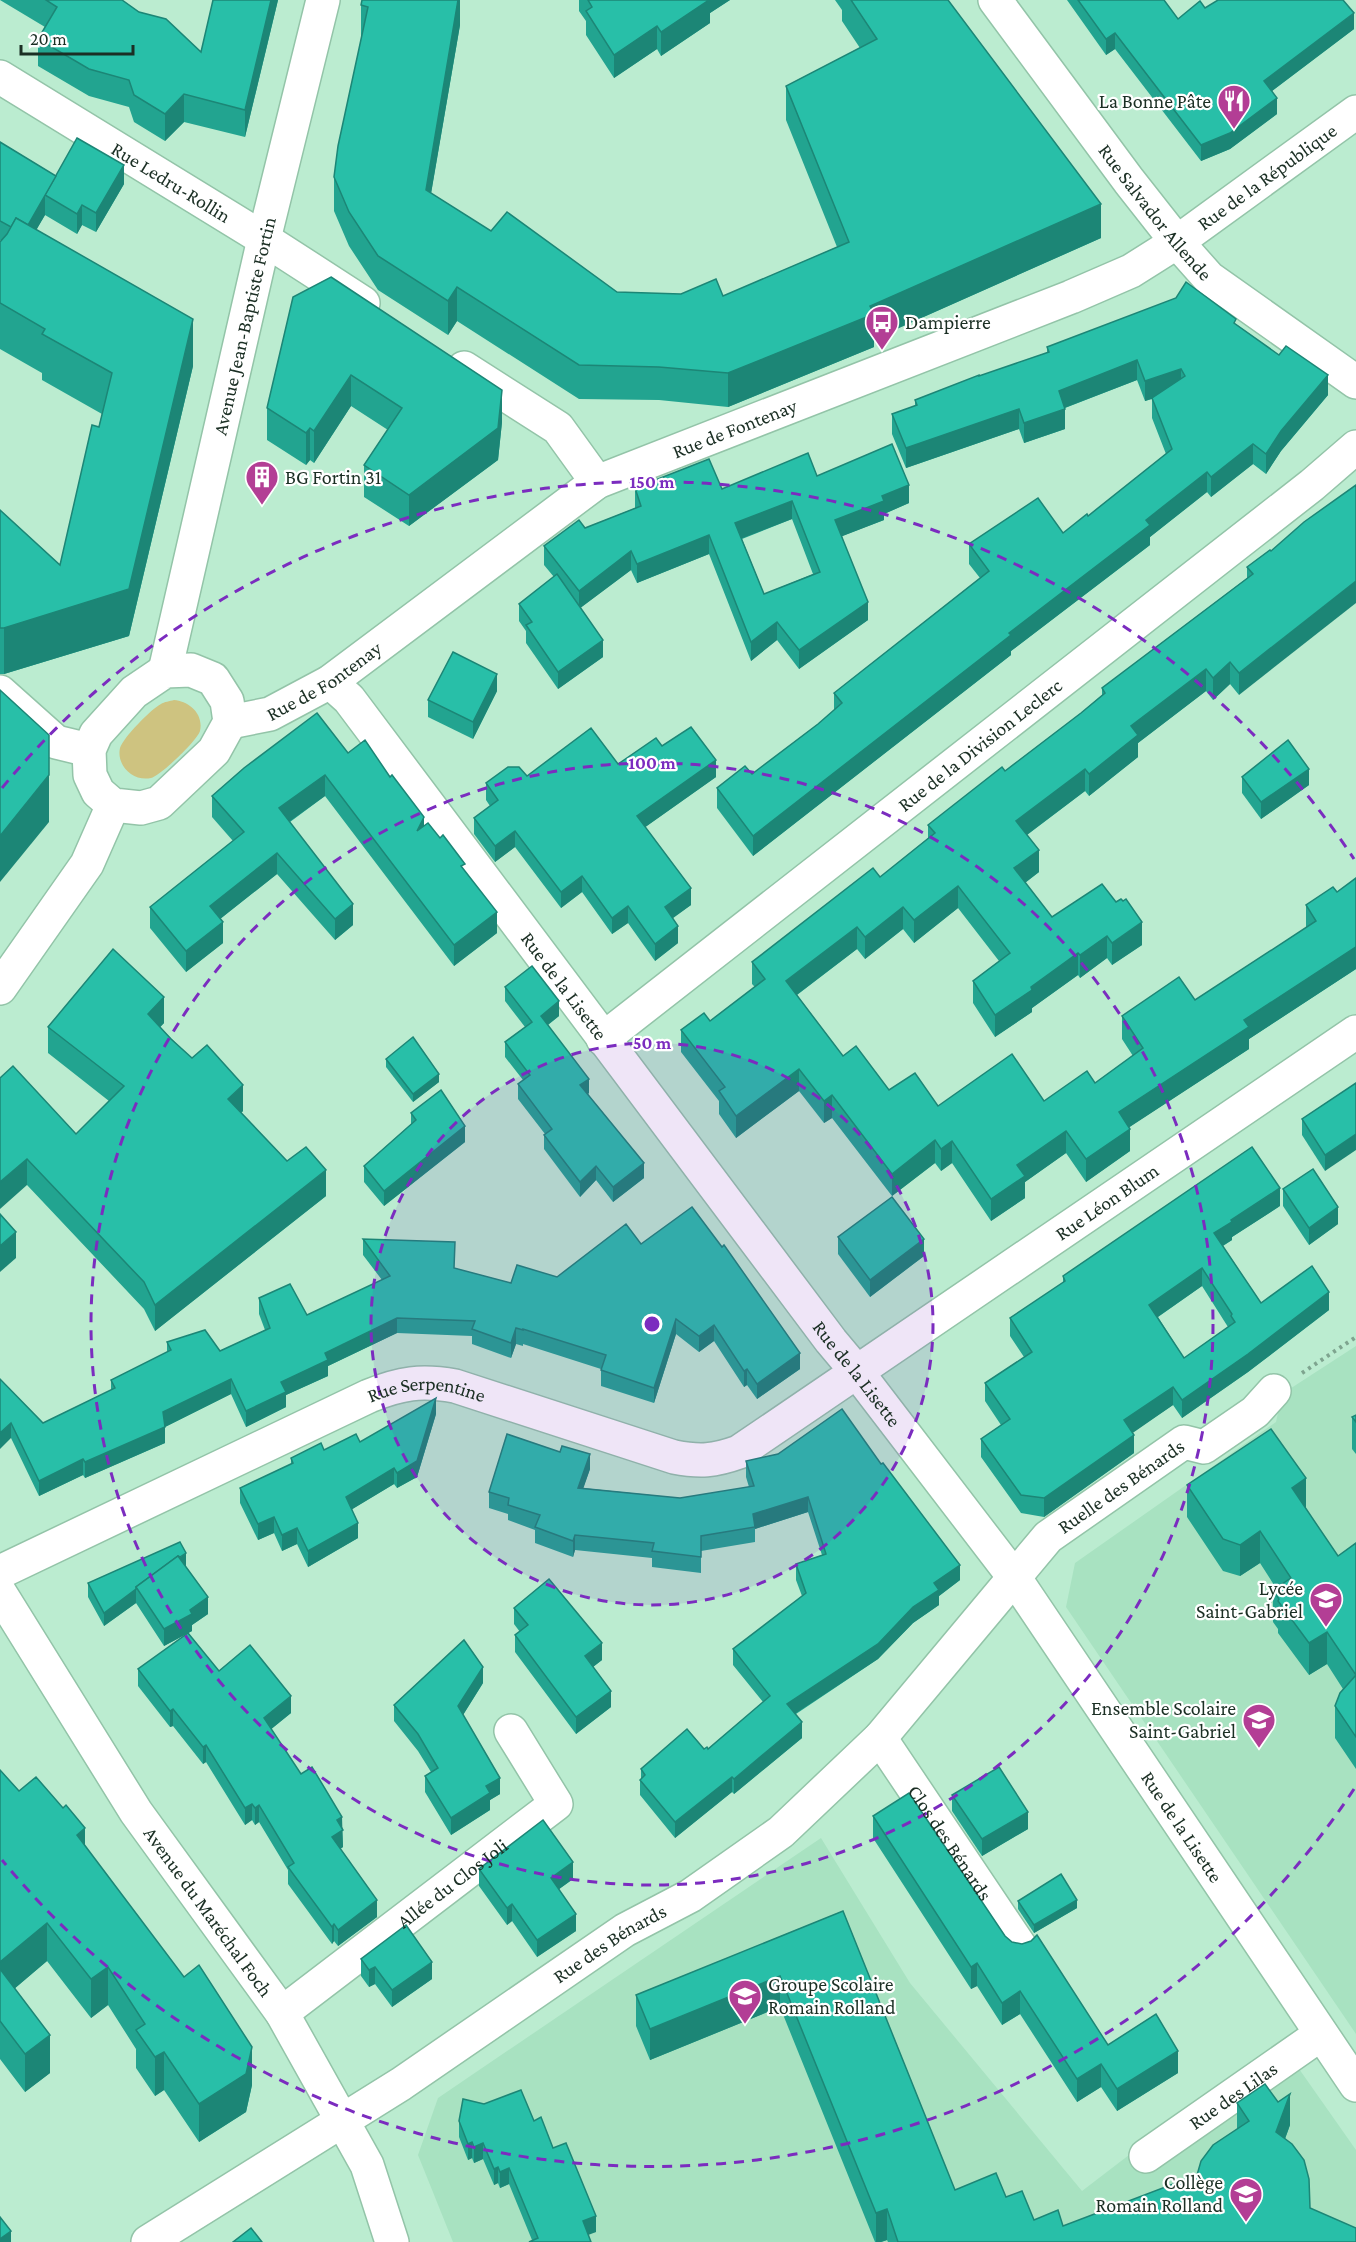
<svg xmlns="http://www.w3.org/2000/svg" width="1356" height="2242" viewBox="0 0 1356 2242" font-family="'Crimson Pro',serif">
	<rect width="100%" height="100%" fill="#bbecd0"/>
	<g fill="#a8e2c1">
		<polygon points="1356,1346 1356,2034 1066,1607 1075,1563 1276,1422 1282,1394"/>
		<polygon points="821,1838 910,1983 1082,2191 1129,2155 1140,2173 1297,2066 1356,2150 1356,2242 453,2242 418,2155 438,2098"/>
	</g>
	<path fill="#cec380" d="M174,700C188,701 204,713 200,731C197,741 160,776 151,778C134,782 116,766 120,748C123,738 151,709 161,704C164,702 170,701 174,700Z"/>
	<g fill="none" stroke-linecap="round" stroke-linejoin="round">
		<g stroke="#93c4a8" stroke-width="36">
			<g id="minor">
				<path id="s1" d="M0,77L264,239L363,303"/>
				<polyline points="464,368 558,428 597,482"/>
				<path id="s2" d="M330,682L349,699L831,1341L857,1372L1014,1577L1356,2085"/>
				<polyline points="0,692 56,742 89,750"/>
				<path id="s3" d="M230,722L270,714L330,682L597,482L1071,297L1131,271L1177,242L1356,112"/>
				<path id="s4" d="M603,1039L1312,485L1356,447"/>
				<path id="s5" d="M0,1572L369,1396C401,1383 421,1380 455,1386L674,1457C700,1462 714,1461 739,1452L1356,1032"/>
				<path id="s6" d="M880,1738L1021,1948"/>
				<path id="s7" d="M282,2013L556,1804L511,1731"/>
				<path id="s8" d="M1146,2156L1321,2034"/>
				<path id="s9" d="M148,2242L401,2084L625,1930L690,1896L781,1832L880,1738L1048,1537L1184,1442L1204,1447L1255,1412L1274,1391"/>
			</g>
		</g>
		<g stroke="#93c4a8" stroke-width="36">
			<g id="major">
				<path id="s10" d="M995,0L1129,181L1177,242L1209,278L1356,382"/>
				<polygon points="191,670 213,679 227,701 230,722 214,751 159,803 141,808 113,805 98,792 90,775 89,750 96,734 134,692 165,671"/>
				<path id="s11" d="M165,671L264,239L323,0"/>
				<polyline points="0,988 87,864 113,805"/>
				<path id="s12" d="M0,1593L136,1812L282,2013L367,2165L392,2242"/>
			</g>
		</g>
		<polyline stroke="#7ea48f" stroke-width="4" stroke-dasharray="3 4.5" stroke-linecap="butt" points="1302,1373 1356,1337"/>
		<use href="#minor" stroke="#fff" stroke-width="33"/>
		<use href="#major" stroke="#fff" stroke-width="33"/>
	</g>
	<g fill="#22a490" fill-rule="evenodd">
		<polygon points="0,0 122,0 139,12 201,52 213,0 278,0 245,137 184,122 165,141 134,122 129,107 89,96 38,66 38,39 45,27"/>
		<polygon points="460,0 460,25 431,193 491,231 617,292 723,296 837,247 786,120 786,86 860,48 842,21 842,10 835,0 948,0 1101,238 874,339 874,347 728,407 659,400 579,399 457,321 448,335 378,290 349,246 334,211 334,177 361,39 361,5"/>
		<polygon points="579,0 730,0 710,13 710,23 661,56 657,49 614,78 586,35 586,21 579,11"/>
		<polygon points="1067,0 1164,0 1178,19 1205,8 1354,29 1272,91 1277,114 1230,149 1201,161 1115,49 1106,55"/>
		<polygon points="0,142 56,176 124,184 96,232 82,225 77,234 45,215 36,230 193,366 129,636 4,674 0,674 0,510 60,565 102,414 42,380 42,373 0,349 0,242 1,241 0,240"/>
		<polygon points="293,297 502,422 498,460 409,526 364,497 364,465 388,430 351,406 314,463 310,460 306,465 267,440 267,408"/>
		<polygon points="1236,324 1328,395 1281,451 1266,474 1253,464 1211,497 1207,492 1150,537 1150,545 1133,558 1011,651 1011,655 753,856 717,808 717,788 752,774 818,724 834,710 834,693 980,578 969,564 969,544 1063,533 1088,516 1166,454 1152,418 1152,399 1145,401 1137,380 1065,408 1065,429 1024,443 1019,429 906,468 892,434 892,414 915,406 915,400 1047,353 1047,347"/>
		<path d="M817,476L909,503L884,514V520L842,536L868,620L799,669L777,640L751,661L709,554L637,583L631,570L580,608L603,657L558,689L526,643V631L519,621V604L554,577L544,565V546L585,528L635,508V488L722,489ZM792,519L813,574L764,594L742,539Z"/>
		<polygon points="1270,550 1239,695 1230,684 1213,700 1206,691 1138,743 1138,757 1089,796 1085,791 1027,835 1039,872 1025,883 1052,917 1142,945 1112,965 1107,958 1080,978 1078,975 1032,1008 1032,1012 995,1037 973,1003 973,981 999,961 958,908 914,943 903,929 865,959 857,949 797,995 843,1056 889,1090 938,1106 1044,1101 1095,1083 1133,1056 1122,1039 1122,1016 1195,1000 1306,928 1306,905 1337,892 1356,878 1356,969 1249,1039 1249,1049 1129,1127 1130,1151 1086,1182 1066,1153 1025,1182 1025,1198 991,1221 952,1163 941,1171 935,1163 892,1196 832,1118 824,1123 799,1091 736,1138 719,1114 719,1101 681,1052 681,1030 710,1021 755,987 752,984 752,962 880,877 928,838 928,825 1005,771 1081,713 1102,695 1102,688 1247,578 1247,567"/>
		<polygon points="497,691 473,739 428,717 428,700"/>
		<polygon points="662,746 716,777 645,827 691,905 672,918 678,943 655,961 628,923 612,934 582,892 561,908 515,847 495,862 474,834 474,818 490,806 486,800 486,783 527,776 618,764"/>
		<polygon points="348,753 424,826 465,871 497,933 454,966 325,796 290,822 353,925 335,940 277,874 220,919 223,943 186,972 150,928 150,907 233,841 212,817 212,796"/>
		<polygon points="1242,777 1309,785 1261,819 1242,793"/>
		<polygon points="505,987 559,1016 548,1025 589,1093 588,1094 644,1178 613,1202 596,1180 580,1197 544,1149 544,1135 545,1134 518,1099 518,1084 523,1080 505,1057 505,1042 525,1027 505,1001"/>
		<polygon points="164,1023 160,1027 243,1111 241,1113 287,1161 326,1196 155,1331 144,1309 27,1185 0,1078 76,1134 109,1101 48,1053 48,1027"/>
		<polygon points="386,1059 439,1082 413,1102 386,1067"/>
		<polygon points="1356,1083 1325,1171 1302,1135 1302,1119"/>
		<polygon points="411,1113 465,1142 384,1206 364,1182 364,1166 411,1124"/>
		<polygon points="1283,1189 1338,1224 1309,1245 1283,1206"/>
		<path d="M1280,1206L1232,1237V1240L1223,1246L1261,1303L1329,1310L1248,1372L1182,1418L1173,1405L1133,1432L1134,1453L1044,1517L1021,1513L981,1457V1439L1001,1425L985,1401V1383L1024,1357L1010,1336V1318L1063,1283V1276ZM1202,1286L1228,1327L1184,1358L1158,1317Z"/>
		<polygon points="838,1237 924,1256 870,1297 838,1254"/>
		<polygon points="363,1239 454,1268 511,1283 557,1277 641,1244 800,1369 757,1399 747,1385 744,1387 714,1341 699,1352 676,1334 654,1403 601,1386 601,1369 523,1344 523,1346 516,1344 511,1358 472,1344 472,1336 397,1333 328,1366 328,1376 286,1395 286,1407 246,1427 231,1394 165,1427 165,1443 85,1478 83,1475 39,1496 11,1438 0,1379 43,1423 111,1390 111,1380 167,1352 167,1342 220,1351 265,1330 259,1314 259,1298 307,1315 382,1280 363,1255"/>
		<polygon points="436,1414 417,1477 397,1488 394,1484 352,1509 358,1538 308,1567 297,1544 282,1551 274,1533 258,1540 240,1503 240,1488 291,1464 291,1458 360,1442"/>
		<polygon points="1356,1415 1356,1454 1352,1449 1352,1417"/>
		<polygon points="746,1461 960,1580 939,1596 939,1605 913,1623 878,1659 796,1714 802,1738 734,1794 732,1792 675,1838 640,1795 640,1780 641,1779 641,1769 708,1749 763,1702 733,1665 733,1649 802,1596 796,1580 796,1564 822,1555 808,1512 755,1529 755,1542 701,1551 701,1573 652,1567 652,1558 575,1550 573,1557 535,1543 535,1530 508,1520 508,1514 489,1508 489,1492 590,1469 583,1488 680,1498 749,1487 746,1477"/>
		<polygon points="1187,1485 1306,1509 1338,1556 1356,1543 1356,1769 1335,1738 1335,1706 1343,1689 1327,1664 1309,1675 1278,1633 1278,1629 1273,1622 1273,1590 1276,1588 1260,1563 1240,1576 1223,1571 1187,1517"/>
		<polygon points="186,1567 208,1614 192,1625 192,1631 164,1646 136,1603 104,1626 88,1597 88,1583"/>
		<polygon points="514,1608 602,1660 593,1667 611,1707 576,1734 515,1652 515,1635 520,1632 514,1624"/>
		<polygon points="138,1669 219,1671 291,1713 271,1729 301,1774 342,1828 343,1847 340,1849 377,1917 338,1946 334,1941 332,1944 288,1884 288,1870 259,1822 255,1825 252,1820 245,1825 206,1762 203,1764 173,1726 170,1727 138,1686"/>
		<polygon points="483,1683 463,1715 500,1794 490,1800 490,1810 451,1835 425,1792 425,1776 431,1772 418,1751 394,1721 394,1705"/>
		<polygon points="0,1770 19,1791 85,1846 252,2085 246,2112 199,2142 164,2090 155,2096 136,2068 136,2049 108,2005 91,2018 47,1961 15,1988 50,2073 25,2092 0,2059"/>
		<polygon points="952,1795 1028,1829 982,1856 952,1811"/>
		<polygon points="873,1816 1005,1936 1108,2045 1178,2073 1117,2111 1101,2087 1077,2102 1020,2014 1002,2025 977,1986 971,1989 873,1838"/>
		<polygon points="479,1869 573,1879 559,1889 576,1931 537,1957 512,1921 507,1925 479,1886"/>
		<polygon points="1018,1901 1077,1908 1034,1933 1018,1909"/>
		<polygon points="843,1911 955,2190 1006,2197 1034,2220 1063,2226 1197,2175 1237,2129 1237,2103 1290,2125 1285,2139 1310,2208 1356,2242 888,2242 887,2240 881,2242 875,2242 780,2007 650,2060 636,2026 636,1995"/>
		<polygon points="361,1959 432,1979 392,2007 375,1984 369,1987 361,1976"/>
		<polygon points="459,2121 534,2121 553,2148 596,2232 532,2240 509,2184 500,2188 498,2183 494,2185 483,2159 474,2163 472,2158 468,2160 459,2137"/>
	</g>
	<g fill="#1c8676">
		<polygon points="271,0 278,0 245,137 245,110"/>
		<polygon points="458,0 460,0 460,25 426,223 426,190"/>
		<polygon points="706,0 730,0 710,13 710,23 661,56 661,32"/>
		<polygon points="1354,13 1354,29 1264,97 1264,81"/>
		<polygon points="657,26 657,49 614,78 614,55"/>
		<polygon points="1115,33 1115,49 1106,55 1106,39"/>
		<polygon points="184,94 184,122 165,141 165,114"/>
		<polygon points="1277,98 1277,114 1230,149 1201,161 1201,145"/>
		<polygon points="124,165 124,184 96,232 96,213"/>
		<polygon points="45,195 45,215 23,253 23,234"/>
		<polygon points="1101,204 1101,238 874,339 874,347 728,407 728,373 870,306"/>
		<polygon points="82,205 82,225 77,234 77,214"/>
		<polygon points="457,287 457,321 448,335 448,301"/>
		<polygon points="193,319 193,366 129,636 4,674 4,628 129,589"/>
		<polygon points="1137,360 1137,380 1059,410 1059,391"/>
		<polygon points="1181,369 1181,389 1145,401 1145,381"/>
		<polygon points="351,375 351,406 314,463 314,431"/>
		<polygon points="1328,375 1328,395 1281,451 1266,474 1266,454 1281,431"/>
		<polygon points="502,390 502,422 498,460 409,526 409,495"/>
		<polygon points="1019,409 1019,429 906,468 906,448"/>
		<polygon points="1065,409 1065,429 1024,443 1024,423"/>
		<polygon points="310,428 310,460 306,465 306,433"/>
		<polygon points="1253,444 1253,464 1211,497 1211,477"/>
		<polygon points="1207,472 1207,492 1150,537 1150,545 1011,651 1011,655 753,856 753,836 1009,633 1146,520"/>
		<polygon points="909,485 909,503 884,514 884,520 835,539 835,520 882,496"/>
		<polygon points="792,501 792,519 735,541 735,523"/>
		<polygon points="709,535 709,554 637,583 637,564"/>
		<polygon points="631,551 631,570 579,609 579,591"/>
		<polygon points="1356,581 1356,603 1239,695 1239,673"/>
		<polygon points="868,602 868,620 799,669 799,650"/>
		<polygon points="777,622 777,640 751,661 751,642"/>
		<polygon points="603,640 603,657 558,689 558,672"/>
		<polygon points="1230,662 1230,684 1213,700 1213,678"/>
		<polygon points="1206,669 1206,691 1138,743 1138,757 1089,796 1089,774 1131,726"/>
		<polygon points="497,674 497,691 473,739 473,722"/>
		<polygon points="716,760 716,777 637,833 637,816"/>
		<polygon points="1085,769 1085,791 1016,843 1016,821"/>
		<polygon points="1309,769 1309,785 1261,819 1261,802"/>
		<polygon points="49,775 49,822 0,882 0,836"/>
		<polygon points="325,775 325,796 279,829 279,808"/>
		<polygon points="424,817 424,838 417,831"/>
		<polygon points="515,831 515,847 495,862 495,846"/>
		<polygon points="1039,850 1039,872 1014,891 1014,868"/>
		<polygon points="277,853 277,874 210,927 210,906"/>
		<polygon points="582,876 582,892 561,908 561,892"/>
		<polygon points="958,886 958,908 914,943 914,920"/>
		<polygon points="691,888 691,905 665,924 665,907"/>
		<polygon points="353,904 353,925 335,940 335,919"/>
		<polygon points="628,906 628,923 612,934 612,918"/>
		<polygon points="903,907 903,929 865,959 865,937"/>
		<polygon points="497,912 497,933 454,966 454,945"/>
		<polygon points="223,922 223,943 186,972 186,951"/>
		<polygon points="1142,922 1142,945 1112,965 1112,943"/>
		<polygon points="678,926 678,943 655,961 655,944"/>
		<polygon points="857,927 857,949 786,1003 786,981"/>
		<polygon points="1107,936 1107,958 1080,978 1080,955"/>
		<polygon points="1356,947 1356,969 1249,1039 1249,1049 1119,1134 1119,1112 1244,1020"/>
		<polygon points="1078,953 1078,975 1032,1008 1032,1012 995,1037 995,1015 1031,987"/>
		<polygon points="164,997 164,1023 148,1040 148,1014"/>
		<polygon points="559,1001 559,1016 541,1030 541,1016"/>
		<polygon points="799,1069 799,1091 736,1138 736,1116"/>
		<polygon points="439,1074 439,1082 413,1102 413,1094"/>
		<polygon points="589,1079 589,1093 580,1099 580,1085"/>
		<polygon points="243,1085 243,1111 228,1125 228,1099"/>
		<polygon points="832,1095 832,1118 824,1123 824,1101"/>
		<polygon points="465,1126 465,1142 384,1206 384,1191"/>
		<polygon points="1130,1129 1130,1151 1086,1182 1086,1159"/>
		<polygon points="1066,1131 1066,1153 1025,1182 1025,1198 991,1221 991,1199 1017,1165"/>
		<polygon points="1356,1134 1356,1150 1325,1171 1325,1155"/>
		<polygon points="935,1140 935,1163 892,1196 892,1174"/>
		<polygon points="952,1141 952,1163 941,1171 941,1149"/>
		<polygon points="27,1159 27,1185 0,1209 0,1182"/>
		<polygon points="644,1163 644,1178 613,1202 613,1187"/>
		<polygon points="596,1166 596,1180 580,1197 580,1182"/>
		<polygon points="326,1170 326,1196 155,1331 155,1305"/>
		<polygon points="1280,1188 1280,1206 1232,1237 1232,1240 1214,1251 1214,1233 1231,1220"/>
		<polygon points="1338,1207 1338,1224 1309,1245 1309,1228"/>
		<polygon points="16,1232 16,1258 0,1272 0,1246"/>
		<polygon points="924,1239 924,1256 870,1297 870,1280"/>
		<polygon points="1202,1268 1202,1286 1149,1323 1149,1305"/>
		<polygon points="1329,1292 1329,1310 1248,1372 1182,1418 1182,1400"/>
		<polygon points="397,1318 397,1333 328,1366 328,1376 286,1395 286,1407 246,1427 246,1411 281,1382 325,1353"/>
		<polygon points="676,1319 676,1334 654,1403 654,1388"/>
		<polygon points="714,1325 714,1341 699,1352 699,1336"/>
		<polygon points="516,1328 516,1344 511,1358 511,1343"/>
		<polygon points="800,1353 800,1369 757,1399 757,1384"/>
		<polygon points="747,1369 747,1385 744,1387 744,1371"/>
		<polygon points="231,1379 231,1394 163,1428 163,1412"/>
		<polygon points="1173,1387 1173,1405 1124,1439 1124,1420"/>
		<polygon points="436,1398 436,1414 417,1477 397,1488 397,1473"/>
		<polygon points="11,1423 11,1438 0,1449 0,1433"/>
		<polygon points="165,1427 165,1443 85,1478 85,1462"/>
		<polygon points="1134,1435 1134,1453 1044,1517 1044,1498"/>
		<polygon points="590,1454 590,1469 578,1504 578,1488"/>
		<polygon points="83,1459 83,1475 39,1496 39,1481"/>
		<polygon points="394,1468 394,1484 346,1513 346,1497"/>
		<polygon points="1306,1478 1306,1510 1292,1488"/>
		<polygon points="808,1497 808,1512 755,1529 753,1514"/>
		<polygon points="274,1517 274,1533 258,1540 258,1524"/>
		<polygon points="358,1523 358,1538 308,1567 308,1551"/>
		<polygon points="297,1528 297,1544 282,1551 282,1535"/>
		<polygon points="1260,1531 1260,1563 1240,1576 1240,1545"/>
		<polygon points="575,1535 575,1550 573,1557 573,1541"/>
		<polygon points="186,1553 186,1567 137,1588"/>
		<polygon points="960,1565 960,1580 939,1596 939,1605 913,1623 878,1659 787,1719 787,1704 934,1583"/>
		<polygon points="136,1589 136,1603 104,1626 104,1613"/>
		<polygon points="208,1597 208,1614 192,1625 192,1631 164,1646 164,1629"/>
		<polygon points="1327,1632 1327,1664 1309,1675 1309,1643"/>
		<polygon points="602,1643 602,1660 585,1673 585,1656"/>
		<polygon points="483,1667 483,1683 458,1723 458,1706"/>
		<polygon points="611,1691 611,1707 576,1734 576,1717"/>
		<polygon points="291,1696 291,1713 264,1735 264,1718"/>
		<polygon points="173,1709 173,1726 170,1727 170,1711"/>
		<polygon points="802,1722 802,1738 734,1794 734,1779"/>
		<polygon points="206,1745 206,1762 203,1764 203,1747"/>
		<polygon points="732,1777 732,1792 675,1838 675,1822"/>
		<polygon points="500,1778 500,1794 490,1800 490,1810 451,1835 451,1818 486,1786"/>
		<polygon points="252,1804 252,1820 245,1825 245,1808"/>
		<polygon points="259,1805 259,1822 255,1825 255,1808"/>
		<polygon points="1028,1812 1028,1829 982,1856 982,1839"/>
		<polygon points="342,1817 343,1847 332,1854 332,1837 337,1820"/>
		<polygon points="85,1828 85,1867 77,1835"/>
		<polygon points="573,1862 573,1879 551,1895 551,1878"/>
		<polygon points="377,1900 377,1917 338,1946 338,1930"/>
		<polygon points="1077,1900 1077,1908 1034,1933 1034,1925"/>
		<polygon points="512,1904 512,1921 507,1925 507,1908"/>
		<polygon points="576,1914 576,1931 537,1957 537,1940"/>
		<polygon points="47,1923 47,1961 0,2001 0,1962"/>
		<polygon points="334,1924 334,1941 332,1944 332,1927"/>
		<polygon points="432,1962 432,1979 392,2007 392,1990"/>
		<polygon points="977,1963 977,1986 971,1989 971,1967"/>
		<polygon points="108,1967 108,2005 91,2018 91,1979"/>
		<polygon points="375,1967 375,1984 369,1987 369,1970"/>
		<polygon points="780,1976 780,2007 650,2060 650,2029"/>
		<polygon points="1020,1991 1020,2014 1002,2025 1002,2003"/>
		<polygon points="50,2035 50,2073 25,2092 25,2054"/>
		<polygon points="252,2047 252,2085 246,2112 199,2142 199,2104"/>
		<polygon points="1178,2051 1178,2073 1117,2111 1117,2089"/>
		<polygon points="164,2052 164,2090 155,2096 155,2057"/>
		<polygon points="1101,2064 1101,2087 1077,2102 1077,2079"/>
		<polygon points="1290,2094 1290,2125 1276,2163 1276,2132"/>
		<polygon points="472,2142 472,2158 468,2160 468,2144"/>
		<polygon points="483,2143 483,2159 474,2163 474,2147"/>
		<polygon points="498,2167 498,2183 494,2185 494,2169"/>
		<polygon points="509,2168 509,2184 500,2188 500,2172"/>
		<polygon points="887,2209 887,2240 881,2242 876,2242 876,2213"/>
		<polygon points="596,2216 596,2232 583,2237 583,2221"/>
		<polygon points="11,2231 11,2242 0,2242 0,2239"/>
	</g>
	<g fill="#28bfa8" stroke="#1c8676" stroke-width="1.5" fill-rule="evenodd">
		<polygon points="46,0 122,0 139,12 166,19 201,52 213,0 271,0 245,110 184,94 165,114 134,95 129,80 89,69 38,39 57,7"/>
		<polygon points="362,0 458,0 426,190 491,231 507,212 617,292 681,294 716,279 723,296 849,242 786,86 877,39 851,0 948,0 1101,204 870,306 874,314 728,373 659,367 579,365 457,287 448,301 378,256 349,212 334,177 338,146 368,7 361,5"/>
		<polygon points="588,0 709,0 661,32 657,26 614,55 586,11 592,7"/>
		<polygon points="1078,0 1164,0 1178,19 1200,1 1205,8 1218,0 1343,0 1354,13 1264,81 1277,98 1230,133 1201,145 1115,33 1106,39"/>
		<polygon points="77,138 124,165 96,213 82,205 77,214 45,195"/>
		<polygon points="0,142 56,176 28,225 16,218 11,227 0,221"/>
		<polygon points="16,218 193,319 129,589 4,628 0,628 0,510 60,565 92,425 99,427 112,373 42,334 45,329 0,303 0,242 7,234"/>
		<polygon points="331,277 502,390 498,428 409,495 364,465 402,408 351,375 314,431 310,428 306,433 267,408 293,297"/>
		<polygon points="1186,282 1236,319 1234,323 1279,355 1286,346 1328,375 1281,431 1266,454 1253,444 1211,477 1207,472 1146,520 1150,525 1133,538 1009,633 1011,635 753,836 717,788 745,766 752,774 818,724 842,703 834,693 989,571 969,544 1038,498 1063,533 1087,514 1088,516 1172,449 1152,398 1185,376 1181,369 1145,381 1137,360 1059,391 1065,409 1024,423 1019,409 906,448 892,414 917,405 915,400 979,375 979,376 1049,352 1047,347 1176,298"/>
		<path d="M892,444L909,485L882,496L884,501L835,520L868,602L799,650L777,622L751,642L709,535L637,564L631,551L579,591L544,546L579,520L585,528L641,506L635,488L709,459L722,489L808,453L817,476ZM792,501L820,572L764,594L735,523Z"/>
		<polygon points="1356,485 1356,581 1239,673 1230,662 1213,678 1206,669 1131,726 1138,735 1089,774 1085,769 1016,821 1039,850 1014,868 1052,917 1102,884 1116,902 1121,899 1123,901 1126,899 1142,922 1112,943 1107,936 1080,955 1078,953 1031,987 1032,990 995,1015 973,981 1010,953 958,886 914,920 903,907 865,937 857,927 786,981 843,1056 856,1046 889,1090 915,1073 938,1106 1012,1054 1044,1101 1087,1071 1095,1083 1143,1048 1122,1016 1179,977 1195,1000 1316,921 1306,905 1333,887 1337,892 1356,878 1356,947 1244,1020 1249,1027 1119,1112 1130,1129 1086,1159 1066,1131 1017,1165 1025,1176 991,1199 952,1141 941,1149 935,1140 892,1174 832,1095 824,1101 799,1069 736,1116 719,1091 725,1087 681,1030 704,1013 710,1021 765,979 752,962 873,868 880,877 935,833 928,825 1002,767 1005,771 1081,713 1105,693 1102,688 1253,574 1247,567 1270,550 1271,551 1304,522"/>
		<polygon points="557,574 603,640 558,672 526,625 532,622 519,604"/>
		<polygon points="453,652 497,674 473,722 428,700"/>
		<polygon points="0,690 49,735 49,775 0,836"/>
		<polygon points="317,713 348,753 365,740 390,777 392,775 424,817 417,831 428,823 440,838 443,835 465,864 461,866 497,912 454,945 325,775 279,808 353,904 335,919 277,853 210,906 223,922 186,951 150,907 244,832 212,796 244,768"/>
		<polygon points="691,727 716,760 637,816 691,888 665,907 678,926 655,944 628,906 612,918 582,876 561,892 515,831 495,846 474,818 498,800 486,783 508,767 519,767 527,776 591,728 618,764 656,738 662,746"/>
		<polygon points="1288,740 1309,769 1261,802 1242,777"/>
		<polygon points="113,949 164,997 148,1014 171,1039 192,1058 207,1045 243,1085 228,1099 287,1161 306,1147 326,1170 155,1305 144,1282 27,1159 0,1182 0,1078 13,1066 76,1134 124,1086 48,1027"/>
		<polygon points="532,966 559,1001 541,1016 589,1079 580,1085 644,1163 613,1187 596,1166 580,1182 544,1135 552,1129 518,1084 530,1075 505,1042 532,1022 505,987"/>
		<polygon points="413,1037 439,1074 413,1094 386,1059"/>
		<polygon points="1356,1083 1356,1134 1325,1155 1302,1119"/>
		<polygon points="441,1090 465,1126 384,1191 364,1166 416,1120 411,1113"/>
		<path d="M1252,1147L1280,1188L1231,1220L1232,1222L1214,1233L1261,1303L1312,1266L1329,1292L1248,1354L1182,1400L1173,1387L1124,1420L1134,1435L1044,1498L1021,1495L981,1439L1010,1419L985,1383L1032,1352L1010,1318L1065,1281L1063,1276ZM1202,1268L1232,1314L1231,1316L1235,1322L1184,1358L1149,1305Z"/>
		<polygon points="1313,1169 1338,1207 1309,1228 1283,1189"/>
		<polygon points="892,1197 924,1239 870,1280 838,1237"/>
		<polygon points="692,1207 722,1247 724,1245 800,1353 757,1384 747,1369 744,1371 714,1325 699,1336 676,1319 654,1388 601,1370 606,1355 523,1329 523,1330 516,1328 511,1343 472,1329 475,1321 397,1318 325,1353 328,1360 281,1382 286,1392 246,1411 231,1379 163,1412 165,1427 85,1462 83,1459 39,1481 11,1423 0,1433 0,1379 43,1423 115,1388 111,1380 171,1350 167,1342 205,1330 220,1351 270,1328 259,1298 290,1284 307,1315 390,1276 363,1239 455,1242 454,1268 511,1283 517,1265 557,1277 626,1224 641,1244"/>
		<polygon points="0,1214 16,1232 0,1246"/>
		<polygon points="436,1398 417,1461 397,1473 394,1468 346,1497 358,1523 308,1551 297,1528 282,1535 274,1517 258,1524 240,1488 293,1463 291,1458 321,1443 324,1450 356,1434 360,1442"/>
		<polygon points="842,1409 881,1464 883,1463 960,1565 934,1583 939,1590 913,1607 878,1644 787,1704 802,1722 734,1779 732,1777 675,1822 640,1780 645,1775 641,1769 687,1729 704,1749 707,1747 708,1749 770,1696 733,1649 806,1593 796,1564 826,1554 808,1497 753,1514 755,1527 701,1536 701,1557 652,1551 654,1543 575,1535 573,1541 535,1527 540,1515 508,1505 509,1498 489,1492 507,1434 560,1452 562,1446 590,1454 578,1488 680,1498 754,1486 746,1461 778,1454"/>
		<polygon points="1356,1415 1356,1422 1352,1417"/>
		<polygon points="1271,1429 1306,1478 1292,1488 1338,1556 1356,1543 1356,1737 1335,1706 1340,1693 1356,1675 1327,1632 1309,1643 1278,1601 1279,1599 1273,1590 1291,1578 1260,1531 1240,1545 1223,1539 1187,1485"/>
		<polygon points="180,1542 186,1553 180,1557 178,1556 136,1587 136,1589 104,1613 88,1583"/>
		<polygon points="178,1556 208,1597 190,1610 192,1614 164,1629 136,1587"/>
		<polygon points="549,1579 602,1643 585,1656 611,1691 576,1717 515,1635 528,1625 514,1608"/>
		<polygon points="188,1633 219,1671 250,1645 291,1696 264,1718 301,1774 312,1767 342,1817 337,1820 343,1830 332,1837 377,1900 338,1930 334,1924 332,1927 288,1867 294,1863 259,1805 255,1808 252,1804 245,1808 206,1745 203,1747 173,1709 170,1711 138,1669"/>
		<polygon points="464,1640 483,1667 458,1706 500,1778 486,1786 490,1793 451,1818 425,1776 438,1768 418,1734 394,1705"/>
		<polygon points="999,1767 1028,1812 982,1839 952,1795"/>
		<polygon points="0,1770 19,1791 36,1777 63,1808 66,1805 85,1828 77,1835 184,1977 199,1965 252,2047 246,2074 199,2104 164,2052 155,2057 136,2030 145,2024 108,1967 91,1979 47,1923 0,1962"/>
		<polygon points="909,1793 1005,1936 1012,1942 1022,1944 1031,1941 1037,1935 1108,2045 1156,2014 1178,2051 1117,2089 1101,2064 1077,2079 1020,1991 1002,2003 977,1963 971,1967 873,1816"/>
		<polygon points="543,1820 573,1862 551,1878 576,1914 537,1940 512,1904 507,1908 479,1869"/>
		<polygon points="1061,1874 1077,1900 1034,1925 1018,1901"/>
		<polygon points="843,1911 955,2190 996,2173 1006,2197 1022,2191 1034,2220 1058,2210 1063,2226 1197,2175 1201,2161 1213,2145 1249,2121 1237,2103 1265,2084 1278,2102 1290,2094 1276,2132 1292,2144 1304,2160 1309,2179 1310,2208 1356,2228 1356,2242 898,2242 887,2209 876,2213 780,1976 650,2029 636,1995"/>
		<polygon points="406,1925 432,1962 392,1990 375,1967 369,1970 361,1959"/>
		<polygon points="0,1969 50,2035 25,2054 0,2021"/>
		<polygon points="521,2090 534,2121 541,2117 553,2148 566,2143 596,2216 583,2221 591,2242 529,2242 538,2238 509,2168 500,2172 498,2167 494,2169 483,2143 474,2147 472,2142 468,2144 459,2121 463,2099 484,2104"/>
		<polygon points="0,2217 11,2231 0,2239"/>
		<polygon points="251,2228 262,2242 233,2242"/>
	</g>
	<circle cx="652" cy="1324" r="281" fill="#7b2cbf" fill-opacity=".12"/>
	<g fill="none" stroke="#7b2cbf" stroke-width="3" stroke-dasharray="10 8">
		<circle cx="652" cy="1324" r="281"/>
		<circle cx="652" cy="1324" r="561"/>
		<path d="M1354 1789A842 842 0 0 1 2 1860M2 788A842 842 0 0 1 1354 859"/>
	</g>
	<defs>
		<g id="restaurant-pin" transform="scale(1.725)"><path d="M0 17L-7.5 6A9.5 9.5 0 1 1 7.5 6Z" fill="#b33e95" stroke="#fff"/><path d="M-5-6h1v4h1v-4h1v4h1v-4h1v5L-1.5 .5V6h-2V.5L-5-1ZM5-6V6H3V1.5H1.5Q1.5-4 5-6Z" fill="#fff"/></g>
		<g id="bus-pin" transform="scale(1.725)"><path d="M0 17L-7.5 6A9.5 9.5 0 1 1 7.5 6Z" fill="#b33e95" stroke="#fff"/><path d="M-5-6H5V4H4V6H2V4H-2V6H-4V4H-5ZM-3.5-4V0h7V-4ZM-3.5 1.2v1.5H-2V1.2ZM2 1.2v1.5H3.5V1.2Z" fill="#fff"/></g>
		<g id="building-pin" transform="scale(1.725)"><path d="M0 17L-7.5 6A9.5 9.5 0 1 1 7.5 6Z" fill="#b33e95" stroke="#fff"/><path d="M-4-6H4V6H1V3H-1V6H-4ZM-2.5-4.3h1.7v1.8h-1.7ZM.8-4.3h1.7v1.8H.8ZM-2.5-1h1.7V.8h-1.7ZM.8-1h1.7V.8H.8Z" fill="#fff"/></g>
		<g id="school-pin" transform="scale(1.725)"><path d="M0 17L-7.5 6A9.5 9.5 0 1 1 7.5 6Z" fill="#b33e95" stroke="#fff"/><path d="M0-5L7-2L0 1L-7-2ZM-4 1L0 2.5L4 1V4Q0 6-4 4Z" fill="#fff"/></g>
	</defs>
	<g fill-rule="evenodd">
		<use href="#restaurant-pin" x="1234" y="101"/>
		<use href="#bus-pin" x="882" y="322"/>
		<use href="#building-pin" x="262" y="477"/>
		<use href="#school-pin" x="1326" y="1599"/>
		<use href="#school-pin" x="1259" y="1720"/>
		<use href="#school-pin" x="745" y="1996"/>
		<use href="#school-pin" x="1246" y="2194"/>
	</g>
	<g text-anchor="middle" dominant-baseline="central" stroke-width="4.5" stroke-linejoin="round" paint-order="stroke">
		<g font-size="20" fill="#1b2f24" stroke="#fff" text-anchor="end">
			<text x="1211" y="101">La Bonne Pâte</text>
			<text x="905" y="322" text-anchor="start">Dampierre</text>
			<text x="285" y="477" text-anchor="start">BG Fortin 31</text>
			<text x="1303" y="1588">Lycée<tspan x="1303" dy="23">Saint-Gabriel</tspan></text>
			<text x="1236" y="1708">Ensemble Scolaire<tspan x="1236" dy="23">Saint-Gabriel</tspan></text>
			<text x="768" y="1984" text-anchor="start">Groupe Scolaire<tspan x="768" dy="23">Romain Rolland</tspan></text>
			<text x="1223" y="2182">Collège<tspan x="1223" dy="23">Romain Rolland</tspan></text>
		</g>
		<g font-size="20" fill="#1b2f24" stroke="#fff">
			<text stroke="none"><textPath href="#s3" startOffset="1182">Rue de la République</textPath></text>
			<text stroke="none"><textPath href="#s1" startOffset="201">Rue Ledru-Rollin</textPath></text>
			<text stroke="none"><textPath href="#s10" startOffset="266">Rue Salvador Allende</textPath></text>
			<text stroke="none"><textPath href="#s11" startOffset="354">Avenue Jean-Baptiste Fortin</textPath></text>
			<text stroke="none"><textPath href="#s3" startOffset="590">Rue de Fontenay</textPath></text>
			<text stroke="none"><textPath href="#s3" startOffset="104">Rue de Fontenay</textPath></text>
			<text stroke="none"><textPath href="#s4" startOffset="478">Rue de la Division Leclerc</textPath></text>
			<text stroke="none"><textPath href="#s2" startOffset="384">Rue de la Lisette</textPath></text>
			<text stroke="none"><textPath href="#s5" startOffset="1238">Rue Léon Blum</textPath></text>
			<text stroke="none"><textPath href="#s2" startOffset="870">Rue de la Lisette</textPath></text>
			<text stroke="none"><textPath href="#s5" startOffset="468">Rue Serpentine</textPath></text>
			<text stroke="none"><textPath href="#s9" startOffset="1242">Ruelle des Bénards</textPath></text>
			<text stroke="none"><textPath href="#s2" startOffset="1428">Rue de la Lisette</textPath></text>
			<text stroke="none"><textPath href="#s6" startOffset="126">Clos des Bénards</textPath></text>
			<text stroke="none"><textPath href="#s7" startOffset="214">Allée du Clos Joli</textPath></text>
			<text stroke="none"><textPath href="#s12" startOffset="381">Avenue du Maréchal Foch</textPath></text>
			<text stroke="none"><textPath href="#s9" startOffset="550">Rue des Bénards</textPath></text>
			<text stroke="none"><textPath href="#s8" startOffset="106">Rue des Lilas</textPath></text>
		</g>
	</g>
	<circle cx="652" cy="1324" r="9" fill="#7b2cbf" stroke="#fff" stroke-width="3"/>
	<g font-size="18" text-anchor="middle" font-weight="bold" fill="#7b2cbf" stroke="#fff" stroke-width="4.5" stroke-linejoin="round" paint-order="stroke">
		<text x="652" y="488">150 m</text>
		<text x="652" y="769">100 m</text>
		<text x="652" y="1049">50 m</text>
	</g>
	<path d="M21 45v9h112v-9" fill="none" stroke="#1b2f24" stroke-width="3"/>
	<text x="30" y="45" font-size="18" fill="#1b2f24" stroke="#ffffff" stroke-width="4.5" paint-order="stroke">20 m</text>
</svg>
